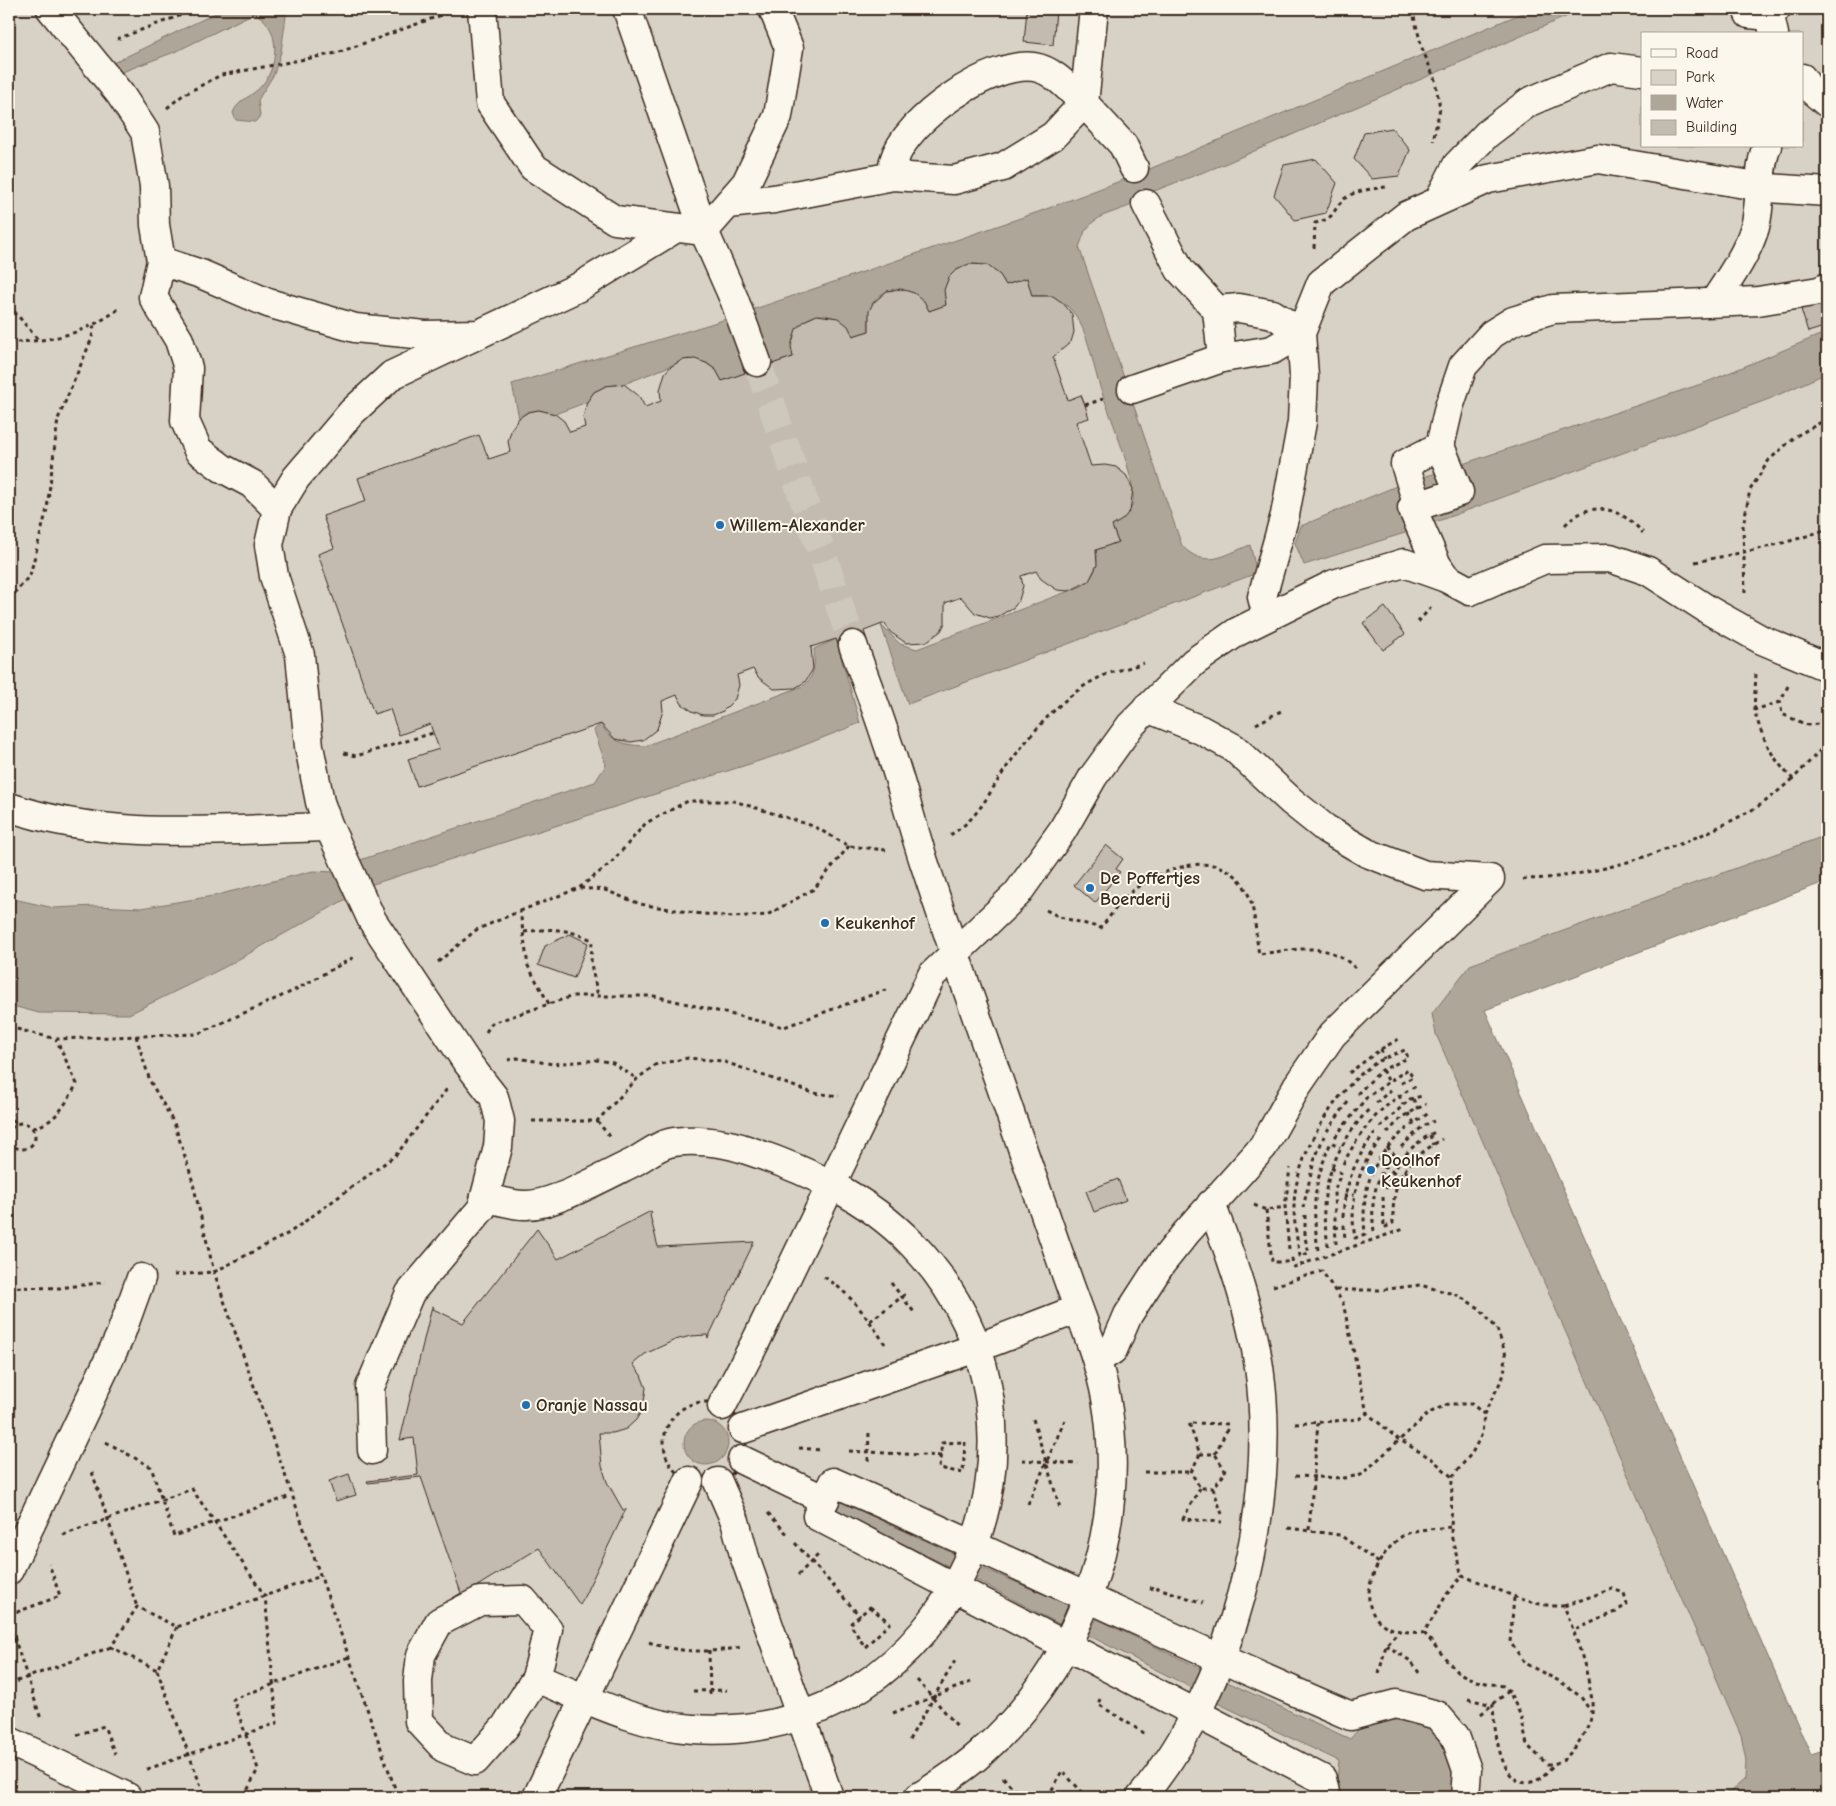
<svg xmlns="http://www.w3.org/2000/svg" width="1836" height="1806" viewBox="0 0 1836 1806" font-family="'Comic Neue',sans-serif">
	<rect width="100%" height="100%" fill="#f3efe4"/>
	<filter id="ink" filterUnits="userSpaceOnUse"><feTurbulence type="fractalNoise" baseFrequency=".02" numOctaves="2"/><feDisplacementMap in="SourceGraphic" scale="10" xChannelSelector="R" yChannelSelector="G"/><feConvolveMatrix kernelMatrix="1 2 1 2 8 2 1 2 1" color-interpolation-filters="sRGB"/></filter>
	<g filter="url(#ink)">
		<path fill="#d8d1c6" stroke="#8a7e72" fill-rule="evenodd" d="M9,9H1827V852L1457,995L1771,1797H9ZM1642,34H1802V146H1642Z"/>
		<g fill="#afa69a" stroke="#817468">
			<path d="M224,9H287L281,52L274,74L258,100L260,116L255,122L236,120L233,113C237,100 254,96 263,84C280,63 280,25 254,13L177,51L117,74L111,64Z"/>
			<path d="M1532,9H1584L1222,165L1154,191L1135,204L1102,216L1093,222L1085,231L1079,247L1182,546C1206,570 1224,555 1250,545L1257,573L908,704L881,625L900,644L917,649L1082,586C1095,577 1099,565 1096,550L1118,542L1112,526C1122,520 1131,513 1133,501C1136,478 1108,411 1100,387C1093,366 1090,341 1079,321C1069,303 1053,293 1032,296L1026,278L1006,285C985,248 938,263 946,305L929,311C908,273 863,288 869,331L853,336C832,299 787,314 793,357L772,364L770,358L743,368L745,373L722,381L716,370L707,363L688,359L624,384L606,386L594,392L587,402L555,414L539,410L527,412L519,418L512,384L717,322L1041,211L1128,178Z"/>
			<polygon points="1827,332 1827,373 1769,399 1411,531 1304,565 1295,543 1301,526 1394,487 1707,382"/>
			<path d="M836,639L860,723L784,753L373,884L223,968L129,1014L39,1013L9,1005V898L54,908L96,906L141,908L213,896L313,871L335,872L354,862L595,782L606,765L594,730L601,724C611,742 625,745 645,746L803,686C815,677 815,663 814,649Z"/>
			<polygon points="1827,835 1827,881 1485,1010 1811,1755 1827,1750 1827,1797 1716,1797 1731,1791 1745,1779 1746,1761 1741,1735 1436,1034 1432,1014 1470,965"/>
			<circle cx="706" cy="1443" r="22"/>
			<polygon points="839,1501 957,1555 952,1568 835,1510"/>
			<polygon points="978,1566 1069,1605 1061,1625 971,1577"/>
			<polygon points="1097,1619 1204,1670 1196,1690 1088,1635"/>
			<polygon points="1223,1680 1350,1739 1359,1729 1376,1719 1397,1715 1435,1729 1456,1761 1453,1797 1341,1797 1337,1780 1339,1761 1213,1701"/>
		</g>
		<g fill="#c3bbb0" stroke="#3b2a1e">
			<polygon points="1027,9 1056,11 1053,45 1024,42"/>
			<polygon points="1392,128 1410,150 1399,176 1372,179 1354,159 1364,133"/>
			<polygon points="1316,159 1337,183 1326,213 1295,220 1274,195 1284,165"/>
			<polygon points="969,264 987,265 1000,275 1006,285 1027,278 1032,296 1053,296 1063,303 1072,314 1074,332 1071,342 1053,357 1068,400 1081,395 1085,405 1089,418 1076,422 1091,466 1105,465 1116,467 1126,475 1133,489 1130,511 1122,520 1112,526 1118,542 1096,550 1097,565 1089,581 1069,591 1057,590 1041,579 1036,571 1021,576 1023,586 1019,600 1014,607 999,616 990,618 975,613 961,597 945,603 945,623 941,631 926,642 906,643 890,632 885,623 864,631 867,640 840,649 836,639 811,647 813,669 805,682 795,688 774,689 758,677 753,669 737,675 739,685 735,699 723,711 713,715 703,715 692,711 682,704 677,695 662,701 663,711 657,729 643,740 631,742 615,739 601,724 417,786 408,759 439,749 430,724 399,735 390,709 374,714 318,554 334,548 323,516 366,501 358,478 479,435 489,459 510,452 508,441 512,428 519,418 528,412 539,410 555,414 564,421 570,432 585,427 583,417 587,402 594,392 606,386 624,384 639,396 645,407 661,401 660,390 665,373 670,367 682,360 695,359 706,363 716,370 722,381 745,373 743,368 757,362 770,358 772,364 793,357 791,346 796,329 806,320 817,315 838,318 848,326 853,336 869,331 869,311 873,303 887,291 901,289 914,293 924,301 929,311 946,305 944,290 949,277 955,271"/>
			<polygon points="1827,301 1827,326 1808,332 1801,309"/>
			<polygon points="1385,607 1405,634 1383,650 1363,623"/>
			<polygon points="1106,845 1123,859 1116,869 1120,872 1095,903 1074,885"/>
			<polygon points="570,934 588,943 574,978 538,965 545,946"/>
			<polygon points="1118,1179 1126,1200 1094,1212 1086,1191"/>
			<polygon points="651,1211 652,1213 650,1215 658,1247 754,1242 708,1338 707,1335 691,1336 675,1340 645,1354 633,1364 641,1375 646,1388 643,1408 636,1420 626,1429 613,1433 599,1433 602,1466 607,1482 623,1510 626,1509 580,1605 539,1548 453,1601 451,1599 461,1593 421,1477 368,1483 367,1481 418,1475 414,1438 400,1440 432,1306 434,1307 433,1309 463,1323 537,1229 558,1259"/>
			<polygon points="349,1474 356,1495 336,1501 329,1481"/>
		</g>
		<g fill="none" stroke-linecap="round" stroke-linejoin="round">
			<polyline stroke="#cec8bc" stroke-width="28" stroke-dasharray="28 14" stroke-linecap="butt" points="757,362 853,645"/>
			<g stroke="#3b2a1e" stroke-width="31">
				<g id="minor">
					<polyline points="51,9 120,94 145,132 154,186 155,225 161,261 153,297 179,340 188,368 185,421 198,450 222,468 252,484 277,509"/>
					<polyline points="482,9 490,103 533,167 615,220 704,231 746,183 778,116 789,48 773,9"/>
					<polyline points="627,9 704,231 734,299 757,362"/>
					<polyline points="1094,9 1084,103 1123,145 1134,168"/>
					<polyline points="1747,9 1749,14 1770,16"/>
					<polyline points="1774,34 1770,16 1776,9"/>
					<polyline points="1802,78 1808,87 1827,103"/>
					<polyline points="1439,200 1457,165 1487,134 1529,102 1611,67 1642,71"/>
					<path d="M728,204L774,199L893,176L954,180L1003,167L1053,136L1084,103C1070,90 1054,70 1034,67C992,60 905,120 894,161C892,165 893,171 893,176"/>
					<polyline points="161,261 201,274 268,303 355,328 425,335 479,334 579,287 676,228"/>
					<path d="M1714,302C1729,279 1747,254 1755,227C1762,201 1757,171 1767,146"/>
					<polyline points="1217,310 1222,358"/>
					<polyline points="1132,389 1222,358 1272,350 1301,333 1273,314 1239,308 1217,310 1180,270 1146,204"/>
					<polyline points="1418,506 1459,492 1440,446"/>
					<polyline points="1446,578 1437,565 1412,508 1418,506 1405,464 1440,446 1449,407 1463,366 1492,334 1513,321 1553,309 1758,301 1819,291 1827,287"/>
					<polyline points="1267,616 1262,597 1285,515 1302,422 1304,376 1301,333 1321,283 1406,216 1488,179 1598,159 1768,188 1827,192"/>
					<path d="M853,645C864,677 877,709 887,741C901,781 911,822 924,862C946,929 969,995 992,1061C1017,1133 1042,1205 1067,1277C1081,1317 1098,1356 1106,1398C1129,1528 1081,1665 981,1753C962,1770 940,1784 919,1797"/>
					<path d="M9,807C110,842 223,829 329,827L372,920L466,1061L494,1097L500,1121L498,1147L482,1208L410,1293L370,1387L372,1450"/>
					<polyline points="329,827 320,802 309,746 300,655 274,576 269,545 277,509 296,478 352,412 392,375 479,334"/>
					<path d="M485,1197C497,1200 511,1205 524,1205C539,1206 554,1199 568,1194C591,1184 612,1173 634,1162C645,1156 657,1146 669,1143C690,1138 721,1142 741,1148C805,1169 866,1196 913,1245C1090,1430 952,1746 693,1729C637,1725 587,1699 536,1678L548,1629L523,1600L480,1601L439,1622L421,1655L418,1681L419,1721L444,1748L475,1761L505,1727L536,1678"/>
					<polyline points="1097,1360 1113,1350 1128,1315 1161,1264 1186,1233 1263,1147 1297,1086 1332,1035 1490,879 1425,875 1367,853 1326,829 1291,801 1234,748 1201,730 1147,708"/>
					<polyline points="722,1406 757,1339 932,975 1017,894 1062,831 1093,777 1130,726 1194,662 1237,632 1334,584 1404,563 1446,578 1470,591 1545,559 1610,558 1648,571 1710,611 1762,640 1827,667"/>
					<polyline points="743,1429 987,1344 1078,1309"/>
					<polyline points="742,1460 825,1500"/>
					<polyline points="718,1482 735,1521 745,1558 829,1797"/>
					<polyline points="9,1570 120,1336 141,1278"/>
					<polyline points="9,1741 127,1797"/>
					<polyline points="537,1797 689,1481"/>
					<path d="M1141,1797C1232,1691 1279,1505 1259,1367C1251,1312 1231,1256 1211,1204"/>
					<path d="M1326,1797L1322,1779L817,1516L833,1482C1007,1558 1177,1642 1351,1716L1396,1704L1437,1715L1455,1736L1467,1770L1465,1797"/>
				</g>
			</g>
			<g stroke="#3b2a1e" stroke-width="3" stroke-dasharray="4 4" stroke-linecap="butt">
				<polyline points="1412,9 1422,48 1435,80 1440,108 1433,141"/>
				<polyline points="117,39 179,16 186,9"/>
				<polyline points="167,108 183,95 221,75 337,53 450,12"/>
				<path d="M1314,248L1315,223C1337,218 1331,211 1344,199C1355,190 1373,189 1386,187"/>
				<polyline points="9,305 39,341"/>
				<path d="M9,342C51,342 88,333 121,307"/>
				<polyline points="1085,405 1103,399"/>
				<path d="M1565,525C1591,498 1621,508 1643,533"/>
				<path d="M1695,562C1740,553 1784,545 1827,529"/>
				<polyline points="1745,593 1743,526 1750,490 1769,460 1796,436 1827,419"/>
				<polyline points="9,600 30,575 47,509 58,419 92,338 94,324"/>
				<polyline points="1418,622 1431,607"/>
				<polyline points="1788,686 1780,702 1782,714 1807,725 1818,724 1827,713"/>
				<path d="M1780,702L1754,710C1763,739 1771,758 1793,779L1827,743"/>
				<polyline points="1754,710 1756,673"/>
				<polyline points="1256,724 1281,711"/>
				<polyline points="344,753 356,756 433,733"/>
				<path d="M950,835C978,819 987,796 1004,771C1029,735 1065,691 1107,674C1119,670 1132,667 1144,663"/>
				<path d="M1523,879C1598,879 1693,844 1757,807C1770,799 1781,788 1793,779"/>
				<polyline points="580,888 605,890 640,904 694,913 733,917 767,915 814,889 849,846"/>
				<path d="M1046,910L1060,917L1101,928C1111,915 1123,897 1136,888C1168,866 1224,847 1246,890C1256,908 1255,934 1259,954C1294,950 1328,940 1355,968"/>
				<polyline points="520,911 579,888 611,863 646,823 688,801 734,801 813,826 849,846 886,850"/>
				<path d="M524,932C553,928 565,928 592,940L591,964L598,996"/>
				<polyline points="438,962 476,930 520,911 528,966 549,1004"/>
				<polyline points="9,1027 56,1039 197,1034 293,991 356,956"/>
				<polyline points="486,1032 492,1023 573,996 654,996 784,1027 888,989"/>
				<polyline points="136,1036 150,1081 174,1123 191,1175 214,1272 398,1797"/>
				<polyline points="1381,1049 1384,1059"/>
				<polyline points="508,1060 517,1058 553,1064 599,1060 613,1063 637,1079"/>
				<polyline points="1382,1070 1388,1080"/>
				<polyline points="1349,1073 1381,1049 1399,1039"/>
				<polyline points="1399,1095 1403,1105"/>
				<polyline points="1413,1099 1418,1109"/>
				<polyline points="1376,1103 1392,1089"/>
				<polyline points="9,1112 16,1125"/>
				<polyline points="1408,1113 1414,1123"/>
				<polyline points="532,1121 597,1121 637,1079 655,1065 688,1058 722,1061 813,1093 839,1096"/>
				<polyline points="597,1121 611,1138"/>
				<circle cx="22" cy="1136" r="13"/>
				<polyline points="1380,1127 1410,1099 1422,1096"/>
				<path d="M33,1128C57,1122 65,1104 77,1084L56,1039"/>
				<polyline points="1327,1131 1348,1102"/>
				<polyline points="1387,1133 1402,1117 1426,1104"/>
				<polyline points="1430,1135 1433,1145"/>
				<polyline points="1335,1137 1367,1097 1408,1069 1413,1077 1400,1084"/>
				<path d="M1381,1140C1357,1167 1349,1203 1355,1238L1365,1234C1359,1176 1381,1143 1429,1113"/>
				<polyline points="1401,1147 1423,1126 1434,1121"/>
				<path d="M1343,1164C1363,1127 1380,1105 1418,1085"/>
				<polyline points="1384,1166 1393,1172"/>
				<polyline points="1331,1168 1341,1173 1334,1192 1336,1244"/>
				<polyline points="1404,1170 1414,1178"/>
				<path d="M1386,1189C1395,1163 1412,1143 1437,1131"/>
				<polyline points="1344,1196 1354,1195"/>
				<path d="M1383,1197L1384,1228L1393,1223C1392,1178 1404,1163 1442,1139"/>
				<polyline points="1254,1205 1266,1210 1285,1207"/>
				<polyline points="1303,1208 1314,1161 1324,1136"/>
				<polyline points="1266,1210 1272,1262 1286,1262 1292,1259 1294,1267 1404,1229"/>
				<path d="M1305,1215V1238L1309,1253L1300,1256C1297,1240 1294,1223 1294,1207C1294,1158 1334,1091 1374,1064C1383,1058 1395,1054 1405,1050L1408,1058L1382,1070L1357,1094"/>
				<path d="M1343,1217C1345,1184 1355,1159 1375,1133"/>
				<polyline points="1335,1228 1344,1226 1345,1240"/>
				<path d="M1374,1231C1370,1201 1375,1178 1394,1154L1387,1147"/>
				<path d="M1328,1246C1327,1234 1323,1220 1324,1207C1326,1168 1345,1135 1371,1107"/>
				<polyline points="1289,1249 1285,1207 1290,1168"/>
				<path d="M1318,1250C1312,1205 1313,1185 1331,1142L1340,1147"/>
				<polyline points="174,1275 214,1272 289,1233 396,1155 447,1089"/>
				<path d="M824,1277C850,1292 869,1320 885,1344"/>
				<polyline points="891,1283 914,1312"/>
				<polyline points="1273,1286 1322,1271 1343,1303 1367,1413 1398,1439 1432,1459 1452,1477"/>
				<polyline points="9,1287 60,1288 105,1282"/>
				<path d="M1336,1290H1379L1420,1285L1457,1295L1479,1308L1497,1329L1506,1355L1504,1375L1484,1414L1482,1434L1472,1453L1452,1477L1451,1535L1462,1576C1499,1587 1524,1607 1564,1606C1574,1630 1595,1689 1592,1714C1592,1721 1578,1745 1572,1751C1565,1759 1558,1765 1547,1764L1527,1745L1521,1716L1509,1691L1503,1686L1476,1681L1457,1672L1424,1633"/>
				<polyline points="870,1321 907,1293"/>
				<circle cx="705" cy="1443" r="41"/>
				<polyline points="1033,1419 1060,1508"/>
				<polyline points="1295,1424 1359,1419 1367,1413"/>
				<polyline points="106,1442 151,1467 174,1536 291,1496"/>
				<polygon points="965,1442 963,1473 939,1468 942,1443"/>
				<polyline points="799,1448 822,1450"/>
				<polyline points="849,1451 941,1456"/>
				<polyline points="1200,1454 1215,1454 1226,1472 1213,1488 1200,1488 1191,1472 1200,1454 1189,1423 1231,1424"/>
				<polyline points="1215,1454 1229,1426"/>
				<polyline points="1022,1460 1078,1464"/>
				<polyline points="868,1461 869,1432"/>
				<polyline points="92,1472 137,1607"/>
				<polyline points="1144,1472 1191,1472"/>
				<polyline points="1295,1476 1344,1478 1361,1475 1429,1413 1448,1404 1472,1404 1484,1414"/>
				<polyline points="1200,1488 1183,1519 1222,1522"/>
				<polyline points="1213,1488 1222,1514"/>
				<polyline points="1028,1504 1065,1420"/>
				<polyline points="768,1513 789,1536"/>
				<path d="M1450,1527C1437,1529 1416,1528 1404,1535C1380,1550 1354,1598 1379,1621C1390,1632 1409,1632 1424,1633L1447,1594L1462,1576"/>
				<polyline points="1288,1528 1340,1535 1379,1563"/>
				<polyline points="1309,1530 1318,1423"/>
				<polyline points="63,1535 192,1489 265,1596 277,1723 145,1770"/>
				<polyline points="795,1543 860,1616"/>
				<polyline points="798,1575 819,1554"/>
				<polyline points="1151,1590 1152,1586 1203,1603"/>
				<polyline points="1514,1598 1510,1642 1526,1664 1561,1682 1581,1697 1591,1712"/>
				<polyline points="1564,1606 1612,1589 1624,1593 1627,1604 1616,1612 1574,1630"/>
				<polygon points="870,1607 890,1623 865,1647 850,1624"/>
				<polyline points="9,1615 60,1596 49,1564"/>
				<polyline points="9,1622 41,1719"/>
				<polyline points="177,1627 157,1670 111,1647 137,1607 177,1627 321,1576"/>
				<path d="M649,1642C675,1653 713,1653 741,1647"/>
				<polyline points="1386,1645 1412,1662 1421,1676"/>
				<polyline points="709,1650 710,1695"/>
				<polyline points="157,1670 205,1797"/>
				<polyline points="1379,1674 1386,1645 1399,1631"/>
				<polyline points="917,1680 959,1728"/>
				<polyline points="9,1684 111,1647"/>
				<polyline points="693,1691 727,1690"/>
				<polyline points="1100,1699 1098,1704 1147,1735"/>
				<path d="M1468,1699L1493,1705C1494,1726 1500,1800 1539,1779C1544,1776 1549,1769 1554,1765"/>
				<polyline points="893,1713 973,1681"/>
				<polyline points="1481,1714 1509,1691"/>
				<polyline points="77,1735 104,1726 115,1754"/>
				<polyline points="909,1740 956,1659"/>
				<polyline points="1003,1777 1021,1797"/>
				<polyline points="244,1797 258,1769 233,1699 349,1657"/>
				<polyline points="1048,1797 1062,1771 1087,1797"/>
			</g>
			<use href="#minor" stroke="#fbf7ec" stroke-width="28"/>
		</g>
	</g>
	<g fill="#1f6fb2" stroke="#fbf7ec" stroke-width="2">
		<circle cx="720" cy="525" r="5"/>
		<circle cx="1090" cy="888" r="5"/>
		<circle cx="825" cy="923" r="5"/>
		<circle cx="1371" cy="1170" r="5"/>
		<circle cx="526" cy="1405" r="5"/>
	</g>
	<g text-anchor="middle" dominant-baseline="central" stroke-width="4" stroke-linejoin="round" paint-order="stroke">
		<g font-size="18" font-weight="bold" fill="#3b2a1e" stroke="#fbf7ec" text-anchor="start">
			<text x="730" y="525">Willem-Alexander</text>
			<text x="1100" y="878">De Poffertjes<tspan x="1100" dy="21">Boerderij</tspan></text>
			<text x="835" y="923">Keukenhof</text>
			<text x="1381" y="1160">Doolhof<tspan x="1381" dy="21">Keukenhof</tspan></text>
			<text x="536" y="1405">Oranje Nassau</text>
		</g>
	</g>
	<rect width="1836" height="1806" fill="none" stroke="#fbf7ec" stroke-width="30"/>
	<rect x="15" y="15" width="1806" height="1776" fill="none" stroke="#3b2a1e" stroke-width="2" filter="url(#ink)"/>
	<rect x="1641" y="32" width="162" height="115" fill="#fbf7ec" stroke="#aea59a"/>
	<rect x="1651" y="49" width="25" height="8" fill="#fbf7ec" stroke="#aea59a"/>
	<text x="1686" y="58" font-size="15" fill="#3b2a1e">Road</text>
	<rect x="1651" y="70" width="25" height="15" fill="#d8d1c6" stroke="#aea59a"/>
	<text x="1686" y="82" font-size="15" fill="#3b2a1e">Park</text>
	<rect x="1651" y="95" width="25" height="15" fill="#afa69a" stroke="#aea59a"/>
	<text x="1686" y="108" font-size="15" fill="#3b2a1e">Water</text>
	<rect x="1651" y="120" width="25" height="15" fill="#c3bbb0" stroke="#aea59a"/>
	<text x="1686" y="132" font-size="15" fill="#3b2a1e">Building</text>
</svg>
